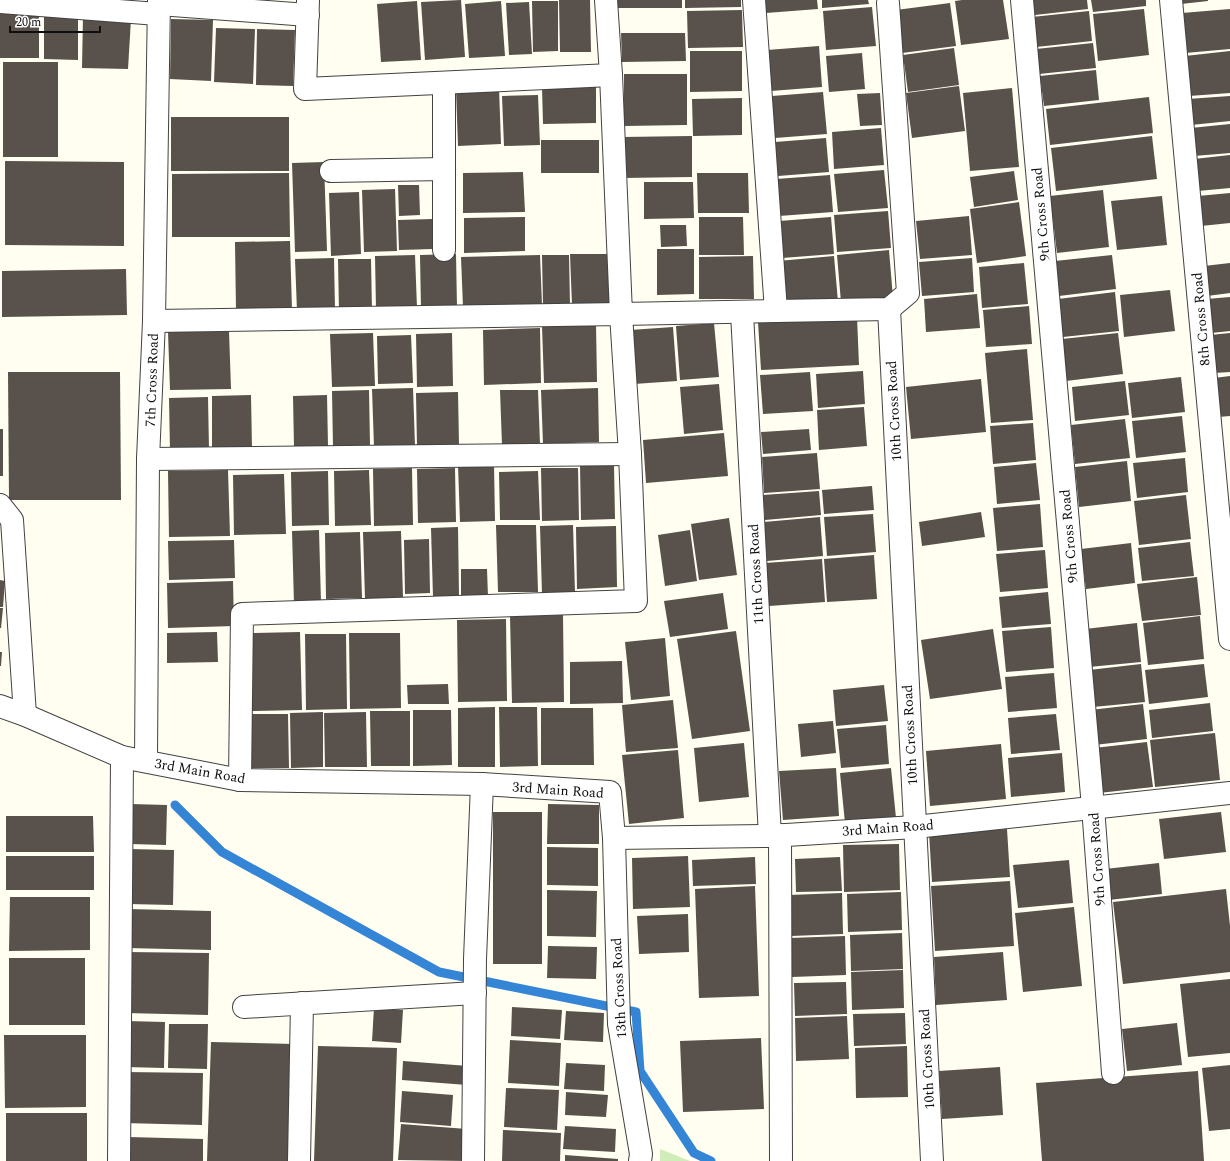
<svg xmlns="http://www.w3.org/2000/svg" width="1230" height="1161" viewBox="0 0 1230 1161" font-family="Spectral,serif">
	<rect width="100%" height="100%" fill="#fffef1"/>
	<polygon fill="#ceedb8" points="660,1149 690,1161 660,1161"/>
	<g fill="none" stroke-linecap="round" stroke-linejoin="round">
		<polyline stroke="#3485d6" stroke-width="9" points="175,805 222,852 439,972 636,1012 640,1071 694,1153 711,1161"/>
	</g>
	<g fill="#59514b">
		<polygon points="461,0 465,57 425,60 421,2"/>
		<polygon points="559,0 590,0 591,52 560,52"/>
		<rect x="616" y="0" width="66" height="8"/>
		<polygon points="685,0 741,0 741,7 685,8"/>
		<polygon points="765,0 817,0 818,9 766,13"/>
		<polygon points="822,0 868,0 869,4 822,8"/>
		<polygon points="962,0 1003,0 1009,39 961,45 955,1"/>
		<polygon points="1033,0 1087,0 1088,9 1035,15"/>
		<polygon points="1091,0 1146,0 1146,6 1093,12"/>
		<polygon points="1181,0 1208,0 1208,1 1181,4"/>
		<polygon points="417,1 421,60 381,62 377,4"/>
		<polygon points="501,1 505,56 469,58 465,4"/>
		<polygon points="532,1 558,1 558,51 533,52"/>
		<polygon points="529,2 532,54 509,55 506,3"/>
		<polygon points="950,3 956,46 902,53 896,10"/>
		<polygon points="872,7 876,46 826,50 823,11"/>
		<rect x="0" y="9" width="39" height="49"/>
		<polygon points="1144,9 1149,55 1098,61 1093,14"/>
		<polygon points="1230,9 1230,49 1185,53 1182,13"/>
		<polygon points="742,10 743,47 688,48 687,11"/>
		<polygon points="1089,11 1092,41 1036,47 1032,17"/>
		<polygon points="44,14 78,14 78,60 44,59"/>
		<polygon points="83,16 131,19 128,69 82,68"/>
		<polygon points="171,19 213,20 211,81 170,79"/>
		<polygon points="216,28 255,29 253,84 214,82"/>
		<polygon points="257,29 295,30 293,86 256,85"/>
		<polygon points="621,33 685,33 686,61 622,62"/>
		<polygon points="1093,43 1096,68 1039,74 1036,49"/>
		<polygon points="819,46 822,87 771,91 767,50"/>
		<polygon points="954,48 959,85 908,92 903,55"/>
		<polygon points="690,51 742,51 742,91 690,92"/>
		<polygon points="1230,51 1230,93 1189,96 1185,56"/>
		<polygon points="862,53 865,89 829,92 826,56"/>
		<rect x="3" y="62" width="55" height="95"/>
		<polygon points="1096,70 1099,100 1044,106 1040,76"/>
		<polygon points="624,74 687,74 687,125 624,126"/>
		<polygon points="959,86 965,131 912,138 906,93"/>
		<polygon points="542,87 596,87 596,123 543,124"/>
		<polygon points="499,88 501,144 458,146 456,89"/>
		<polygon points="1012,88 1019,167 970,171 963,93"/>
		<polygon points="823,92 827,134 775,138 772,96"/>
		<polygon points="880,93 882,125 860,126 857,94"/>
		<polygon points="538,95 540,145 504,146 502,96"/>
		<polygon points="1230,96 1230,121 1191,125 1188,99"/>
		<polygon points="1149,97 1153,133 1050,145 1046,109"/>
		<polygon points="742,98 742,135 693,136 692,99"/>
		<rect x="171" y="117" width="118" height="54"/>
		<polygon points="1230,124 1230,153 1194,156 1191,128"/>
		<polygon points="881,128 884,165 834,169 832,132"/>
		<polygon points="692,136 692,177 622,178 622,137"/>
		<polygon points="1152,136 1157,179 1056,191 1051,148"/>
		<polygon points="826,138 829,172 778,176 775,142"/>
		<rect x="541" y="140" width="58" height="33"/>
		<polygon points="1230,155 1230,188 1198,191 1194,159"/>
		<polygon points="5,161 124,162 124,246 5,245"/>
		<polygon points="324,162 327,251 295,252 292,163"/>
		<polygon points="884,170 888,208 838,212 834,174"/>
		<polygon points="1014,171 1018,200 974,207 970,177"/>
		<polygon points="523,172 525,212 463,213 463,173"/>
		<polygon points="289,173 290,237 172,237 172,174"/>
		<polygon points="697,173 748,173 749,213 698,213"/>
		<polygon points="830,175 833,212 779,216 776,179"/>
		<polygon points="644,182 693,182 694,218 644,219"/>
		<polygon points="398,185 419,185 420,215 399,216"/>
		<polygon points="395,189 397,251 364,252 362,190"/>
		<polygon points="1103,190 1109,247 1057,253 1050,196"/>
		<polygon points="359,192 361,254 331,256 329,193"/>
		<polygon points="1230,193 1230,223 1201,226 1198,196"/>
		<polygon points="1162,196 1167,245 1117,250 1111,201"/>
		<polygon points="1019,202 1026,256 977,263 970,209"/>
		<polygon points="888,211 891,248 837,252 834,215"/>
		<polygon points="969,216 972,255 920,259 916,221"/>
		<polygon points="525,217 525,251 464,253 464,218"/>
		<polygon points="699,217 743,217 744,255 699,255"/>
		<polygon points="831,217 834,254 782,258 779,221"/>
		<polygon points="432,219 433,249 399,250 398,220"/>
		<polygon points="660,225 686,225 687,246 661,247"/>
		<polygon points="290,241 292,310 236,311 235,242"/>
		<polygon points="657,249 694,249 694,294 657,295"/>
		<polygon points="889,250 893,298 841,302 837,255"/>
		<polygon points="456,254 457,308 421,309 420,255"/>
		<polygon points="570,254 613,254 614,304 572,305"/>
		<polygon points="415,255 417,308 376,309 375,256"/>
		<polygon points="540,255 542,305 463,307 461,257"/>
		<polygon points="542,255 569,255 570,305 543,305"/>
		<polygon points="1112,255 1116,289 1059,296 1055,261"/>
		<polygon points="753,256 754,299 699,299 699,257"/>
		<polygon points="834,256 838,302 782,307 778,261"/>
		<polygon points="334,258 335,310 297,311 295,259"/>
		<polygon points="972,258 974,292 922,296 919,262"/>
		<polygon points="338,259 371,259 372,312 339,312"/>
		<polygon points="1024,263 1028,304 982,308 979,267"/>
		<polygon points="1230,263 1230,293 1207,296 1204,266"/>
		<polygon points="126,269 127,315 2,317 2,271"/>
		<polygon points="1170,290 1175,331 1124,337 1120,295"/>
		<polygon points="1115,292 1119,331 1063,337 1058,299"/>
		<polygon points="977,294 980,328 926,332 924,299"/>
		<polygon points="1230,297 1230,331 1211,333 1207,299"/>
		<polygon points="1029,306 1032,344 986,347 983,310"/>
		<polygon points="857,317 859,365 761,370 758,322"/>
		<polygon points="714,323 719,377 680,380 676,326"/>
		<polygon points="596,324 597,382 544,383 542,326"/>
		<polygon points="673,327 677,381 634,384 630,330"/>
		<polygon points="540,328 541,383 484,385 483,330"/>
		<polygon points="229,331 231,389 170,390 168,332"/>
		<polygon points="373,333 375,386 332,387 330,334"/>
		<polygon points="452,333 453,386 417,387 416,334"/>
		<polygon points="1118,333 1123,374 1066,381 1062,339"/>
		<polygon points="1230,333 1230,372 1214,373 1210,335"/>
		<polygon points="411,335 413,383 378,384 377,336"/>
		<polygon points="1027,349 1033,420 991,423 985,353"/>
		<polygon points="863,371 865,404 818,408 816,374"/>
		<polygon points="8,372 120,372 121,500 9,500"/>
		<polygon points="810,372 813,411 763,414 760,375"/>
		<polygon points="1230,376 1230,416 1218,417 1214,378"/>
		<polygon points="1181,377 1185,412 1132,418 1128,383"/>
		<polygon points="981,379 986,432 911,439 906,387"/>
		<polygon points="1125,381 1129,415 1075,421 1072,387"/>
		<polygon points="719,384 723,430 684,434 680,387"/>
		<polygon points="413,388 415,446 374,447 372,389"/>
		<polygon points="598,388 599,442 543,444 541,390"/>
		<polygon points="369,390 370,446 333,447 332,391"/>
		<polygon points="500,390 538,390 540,444 502,445"/>
		<polygon points="458,392 459,445 417,447 416,393"/>
		<polygon points="251,395 252,449 212,450 212,396"/>
		<polygon points="327,395 328,446 294,447 293,396"/>
		<polygon points="208,397 209,450 170,451 169,398"/>
		<polygon points="864,407 867,446 819,450 817,410"/>
		<polygon points="1182,416 1186,452 1136,458 1132,421"/>
		<polygon points="1125,419 1130,458 1075,464 1071,425"/>
		<polygon points="1033,423 1036,460 993,464 990,426"/>
		<rect x="0" y="429" width="3" height="47"/>
		<polygon points="809,429 811,450 763,454 761,432"/>
		<polygon points="724,433 728,476 646,483 643,440"/>
		<polygon points="817,453 820,489 764,493 762,457"/>
		<polygon points="1185,458 1188,492 1137,498 1133,463"/>
		<polygon points="1127,461 1131,501 1079,507 1075,467"/>
		<polygon points="1036,463 1040,500 997,504 994,467"/>
		<polygon points="458,465 494,465 495,521 460,522"/>
		<polygon points="580,465 614,465 615,519 581,520"/>
		<polygon points="412,468 413,525 374,526 373,469"/>
		<polygon points="455,468 456,522 418,523 417,469"/>
		<polygon points="541,468 578,468 579,520 542,521"/>
		<polygon points="228,470 230,536 169,537 168,471"/>
		<polygon points="369,470 371,525 335,526 334,471"/>
		<polygon points="328,471 329,525 292,526 291,472"/>
		<polygon points="538,471 540,520 500,520 499,472"/>
		<polygon points="284,474 286,534 234,535 233,475"/>
		<polygon points="872,486 874,510 824,514 822,490"/>
		<polygon points="819,491 821,515 765,520 763,495"/>
		<polygon points="1186,495 1191,539 1139,545 1134,501"/>
		<polygon points="1040,504 1043,547 997,551 993,508"/>
		<polygon points="981,512 985,537 922,546 919,522"/>
		<polygon points="873,514 876,552 827,556 824,517"/>
		<polygon points="820,517 823,556 767,561 764,522"/>
		<polygon points="729,518 737,575 699,580 691,524"/>
		<polygon points="496,525 536,525 538,592 498,592"/>
		<polygon points="573,525 575,593 542,594 540,526"/>
		<polygon points="616,526 617,587 577,589 576,527"/>
		<polygon points="458,527 459,596 433,597 431,528"/>
		<polygon points="319,530 321,603 294,604 292,531"/>
		<polygon points="690,530 697,581 665,586 658,535"/>
		<polygon points="401,531 403,598 365,599 363,532"/>
		<polygon points="360,532 362,598 326,599 325,533"/>
		<polygon points="429,539 430,593 405,594 404,540"/>
		<polygon points="234,540 235,578 169,580 168,541"/>
		<polygon points="1190,542 1194,576 1142,581 1138,548"/>
		<polygon points="1131,543 1135,583 1086,589 1081,549"/>
		<polygon points="1045,550 1048,588 1000,592 996,554"/>
		<polygon points="874,555 877,599 827,602 824,559"/>
		<polygon points="822,559 825,602 769,606 765,563"/>
		<polygon points="461,569 487,569 488,597 461,597"/>
		<polygon points="1197,577 1201,615 1142,621 1137,584"/>
		<polygon points="0,580 5,581 3,607 0,607"/>
		<polygon points="233,581 234,626 168,628 167,583"/>
		<polygon points="1048,592 1051,624 1002,628 999,597"/>
		<polygon points="723,593 728,629 670,637 664,601"/>
		<polygon points="0,608 3,608 1,628 0,628"/>
		<polygon points="563,615 564,702 512,703 510,616"/>
		<polygon points="1200,616 1204,659 1148,665 1143,623"/>
		<polygon points="506,619 507,701 458,702 457,620"/>
		<polygon points="1137,623 1141,662 1089,667 1085,629"/>
		<polygon points="1051,627 1054,668 1006,672 1002,631"/>
		<polygon points="993,629 1002,689 930,699 921,640"/>
		<polygon points="736,631 750,731 692,739 677,639"/>
		<polygon points="217,632 218,662 167,663 167,633"/>
		<polygon points="300,632 302,710 250,711 250,633"/>
		<polygon points="349,633 400,633 401,708 350,709"/>
		<polygon points="305,634 346,634 347,709 306,710"/>
		<polygon points="665,638 670,696 631,700 625,642"/>
		<polygon points="0,652 2,652 1,666 0,666"/>
		<polygon points="622,661 623,703 570,704 570,662"/>
		<polygon points="1141,664 1145,702 1093,707 1089,670"/>
		<polygon points="1204,664 1208,697 1149,704 1145,670"/>
		<polygon points="1054,673 1057,708 1008,712 1005,677"/>
		<polygon points="448,684 449,704 408,704 407,685"/>
		<polygon points="884,685 888,721 836,726 833,690"/>
		<polygon points="673,700 678,748 626,752 622,705"/>
		<polygon points="1210,703 1213,731 1152,738 1149,710"/>
		<polygon points="1143,704 1147,739 1094,745 1090,710"/>
		<polygon points="495,707 495,767 458,767 458,708"/>
		<polygon points="499,707 537,707 538,766 500,767"/>
		<polygon points="541,708 593,708 594,765 541,765"/>
		<polygon points="413,710 451,710 452,765 413,766"/>
		<polygon points="370,711 410,711 410,766 371,766"/>
		<polygon points="323,712 323,767 291,768 290,713"/>
		<polygon points="366,712 367,767 325,767 324,713"/>
		<polygon points="248,714 288,714 289,768 249,768"/>
		<polygon points="1056,714 1060,750 1011,754 1008,718"/>
		<polygon points="833,721 836,753 801,757 798,724"/>
		<polygon points="886,725 889,764 841,768 837,729"/>
		<polygon points="1215,733 1220,780 1155,787 1150,740"/>
		<polygon points="1147,742 1153,787 1099,793 1094,748"/>
		<polygon points="744,743 749,797 699,802 694,748"/>
		<polygon points="1001,744 1006,799 930,806 926,751"/>
		<polygon points="678,750 684,818 629,824 622,755"/>
		<polygon points="1062,753 1065,792 1011,797 1008,758"/>
		<polygon points="836,768 839,816 783,820 779,771"/>
		<polygon points="891,768 896,818 845,823 840,773"/>
		<polygon points="131,804 167,805 166,845 130,844"/>
		<polygon points="548,804 599,805 599,844 547,844"/>
		<rect x="493" y="812" width="49" height="152"/>
		<polygon points="1221,812 1226,852 1164,859 1159,819"/>
		<polygon points="6,816 93,816 94,852 6,852"/>
		<polygon points="1007,829 1010,877 932,882 929,833"/>
		<polygon points="899,844 900,890 844,892 843,845"/>
		<polygon points="547,847 598,848 598,886 547,885"/>
		<polygon points="129,849 174,850 173,905 128,904"/>
		<rect x="6" y="856" width="88" height="34"/>
		<polygon points="688,856 690,907 633,909 632,858"/>
		<polygon points="755,857 756,884 693,886 692,860"/>
		<polygon points="840,857 842,891 796,892 795,859"/>
		<polygon points="1069,860 1073,903 1018,908 1013,865"/>
		<polygon points="1159,863 1162,894 1109,900 1105,869"/>
		<polygon points="1010,881 1014,946 935,951 931,886"/>
		<polygon points="755,886 759,996 699,998 695,889"/>
		<polygon points="1226,889 1230,926 1230,972 1123,984 1113,902"/>
		<polygon points="547,890 597,891 596,937 547,936"/>
		<polygon points="901,892 902,930 848,932 847,894"/>
		<polygon points="842,893 843,934 791,936 789,895"/>
		<polygon points="10,897 90,897 90,950 9,951"/>
		<polygon points="1074,907 1082,986 1023,992 1015,913"/>
		<polygon points="128,909 211,911 211,950 127,948"/>
		<polygon points="688,914 689,952 639,954 637,916"/>
		<polygon points="902,933 903,969 851,971 850,935"/>
		<polygon points="845,936 846,975 792,977 790,938"/>
		<polygon points="548,946 597,947 596,979 547,978"/>
		<polygon points="127,952 209,953 208,1015 125,1013"/>
		<polygon points="1003,952 1007,1000 936,1005 934,957"/>
		<rect x="9" y="958" width="76" height="67"/>
		<polygon points="903,970 904,1008 852,1010 851,972"/>
		<polygon points="1230,979 1230,1053 1188,1057 1180,984"/>
		<polygon points="846,982 847,1014 795,1016 794,983"/>
		<polygon points="512,1007 562,1010 560,1039 511,1036"/>
		<polygon points="374,1008 403,1010 401,1043 372,1041"/>
		<polygon points="566,1011 604,1013 603,1042 564,1040"/>
		<polygon points="905,1013 906,1044 854,1046 853,1014"/>
		<polygon points="847,1016 849,1059 796,1061 795,1018"/>
		<polygon points="126,1021 165,1022 164,1068 126,1067"/>
		<polygon points="1177,1023 1182,1065 1127,1071 1122,1029"/>
		<polygon points="169,1024 208,1024 207,1069 168,1068"/>
		<polygon points="4,1035 86,1035 86,1107 5,1108"/>
		<polygon points="761,1038 764,1109 683,1112 680,1041"/>
		<polygon points="510,1040 561,1043 559,1086 508,1083"/>
		<polygon points="211,1042 294,1044 290,1161 207,1161"/>
		<polygon points="318,1046 397,1048 393,1161 314,1161"/>
		<polygon points="907,1046 908,1097 856,1098 855,1048"/>
		<polygon points="403,1061 468,1066 467,1085 402,1080"/>
		<polygon points="566,1063 605,1065 604,1091 564,1089"/>
		<polygon points="1230,1065 1230,1129 1209,1131 1202,1068"/>
		<polygon points="1000,1067 1003,1115 942,1119 939,1071"/>
		<polygon points="1198,1071 1204,1161 1042,1161 1036,1083"/>
		<polygon points="125,1072 203,1073 202,1125 123,1123"/>
		<polygon points="506,1088 559,1090 557,1130 504,1127"/>
		<polygon points="402,1091 453,1095 451,1126 400,1122"/>
		<polygon points="566,1092 608,1095 606,1117 565,1115"/>
		<rect x="6" y="1113" width="81" height="48"/>
		<polygon points="401,1124 467,1129 465,1161 398,1160"/>
		<polygon points="565,1126 616,1129 615,1152 563,1149"/>
		<polygon points="503,1130 561,1133 560,1161 502,1161"/>
		<polygon points="129,1137 203,1139 203,1161 129,1161"/>
		<polygon points="565,1155 618,1159 618,1161 565,1161"/>
	</g>
	<g fill="none" stroke-linecap="round" stroke-linejoin="round">
		<g stroke="#424242" stroke-width="24">
			<g id="minor">
				<polyline points="308,0 305,89 611,75"/>
				<polyline points="606,0 611,75 621,314 889,309 908,293 888,3"/>
				<polyline points="754,0 776,311"/>
				<polyline points="1022,0 1093,807 1113,1073"/>
				<polyline points="1171,0 1230,639"/>
				<polyline points="0,2 158,14"/>
				<polyline points="159,4 308,15"/>
				<polyline points="444,83 444,250"/>
				<polyline points="331,171 444,169"/>
				<polyline points="889,309 932,1161"/>
				<polyline points="742,313 770,836"/>
				<polyline points="154,321 621,314 630,454 636,601 242,614 240,780"/>
				<polyline points="148,459 630,454"/>
				<polyline points="0,505 12,520 25,715"/>
				<polyline points="0,706 25,715 122,757 240,780 482,784 610,792 614,838 619,1024 641,1154 640,1161"/>
				<polyline points="146,761 148,459 154,321 159,0"/>
				<polyline points="780,835 781,1161"/>
				<polyline points="614,838 770,836 915,827 1230,793"/>
				<polyline points="244,1007 475,993"/>
				<polyline points="119,1161 122,757"/>
				<polyline points="299,1161 302,1003"/>
				<polyline points="473,1161 475,959 482,784"/>
			</g>
		</g>
		<use href="#minor" stroke="#fff" stroke-width="22"/>
	</g>
	<g text-anchor="middle" dominant-baseline="central" stroke-width="4" stroke-linejoin="round" paint-order="stroke">
		<g font-size="14" fill="#0f0f0f" stroke="#fff">
			<text transform="translate(1041 214) rotate(-95)">9th Cross Road</text>
			<text transform="translate(1201 319) rotate(-95)">8th Cross Road</text>
			<text transform="translate(152 380) rotate(-88)">7th Cross Road</text>
			<text transform="translate(894 411) rotate(-93)">10th Cross Road</text>
			<text transform="translate(1069 536) rotate(-95)">9th Cross Road</text>
			<text transform="translate(756 574) rotate(-93)">11th Cross Road</text>
			<text transform="translate(910 735) rotate(-93)">10th Cross Road</text>
			<text transform="translate(200 771) rotate(10)">3rd Main Road</text>
			<text transform="translate(558 790) rotate(4)">3rd Main Road</text>
			<text transform="translate(888 828) rotate(-4)">3rd Main Road</text>
			<text transform="translate(1097 859) rotate(-94)">9th Cross Road</text>
			<text transform="translate(619 988) rotate(-93)">13th Cross Road</text>
			<text transform="translate(927 1059) rotate(-93)">10th Cross Road</text>
		</g>
	</g>
	<path d="M10 26v6h90v-6" fill="none" stroke="#0f0f0f" stroke-width="2"/>
	<text x="16" y="26" font-size="12" fill="#0f0f0f" stroke="#ffffff" stroke-width="3" paint-order="stroke">20 m</text>
</svg>
